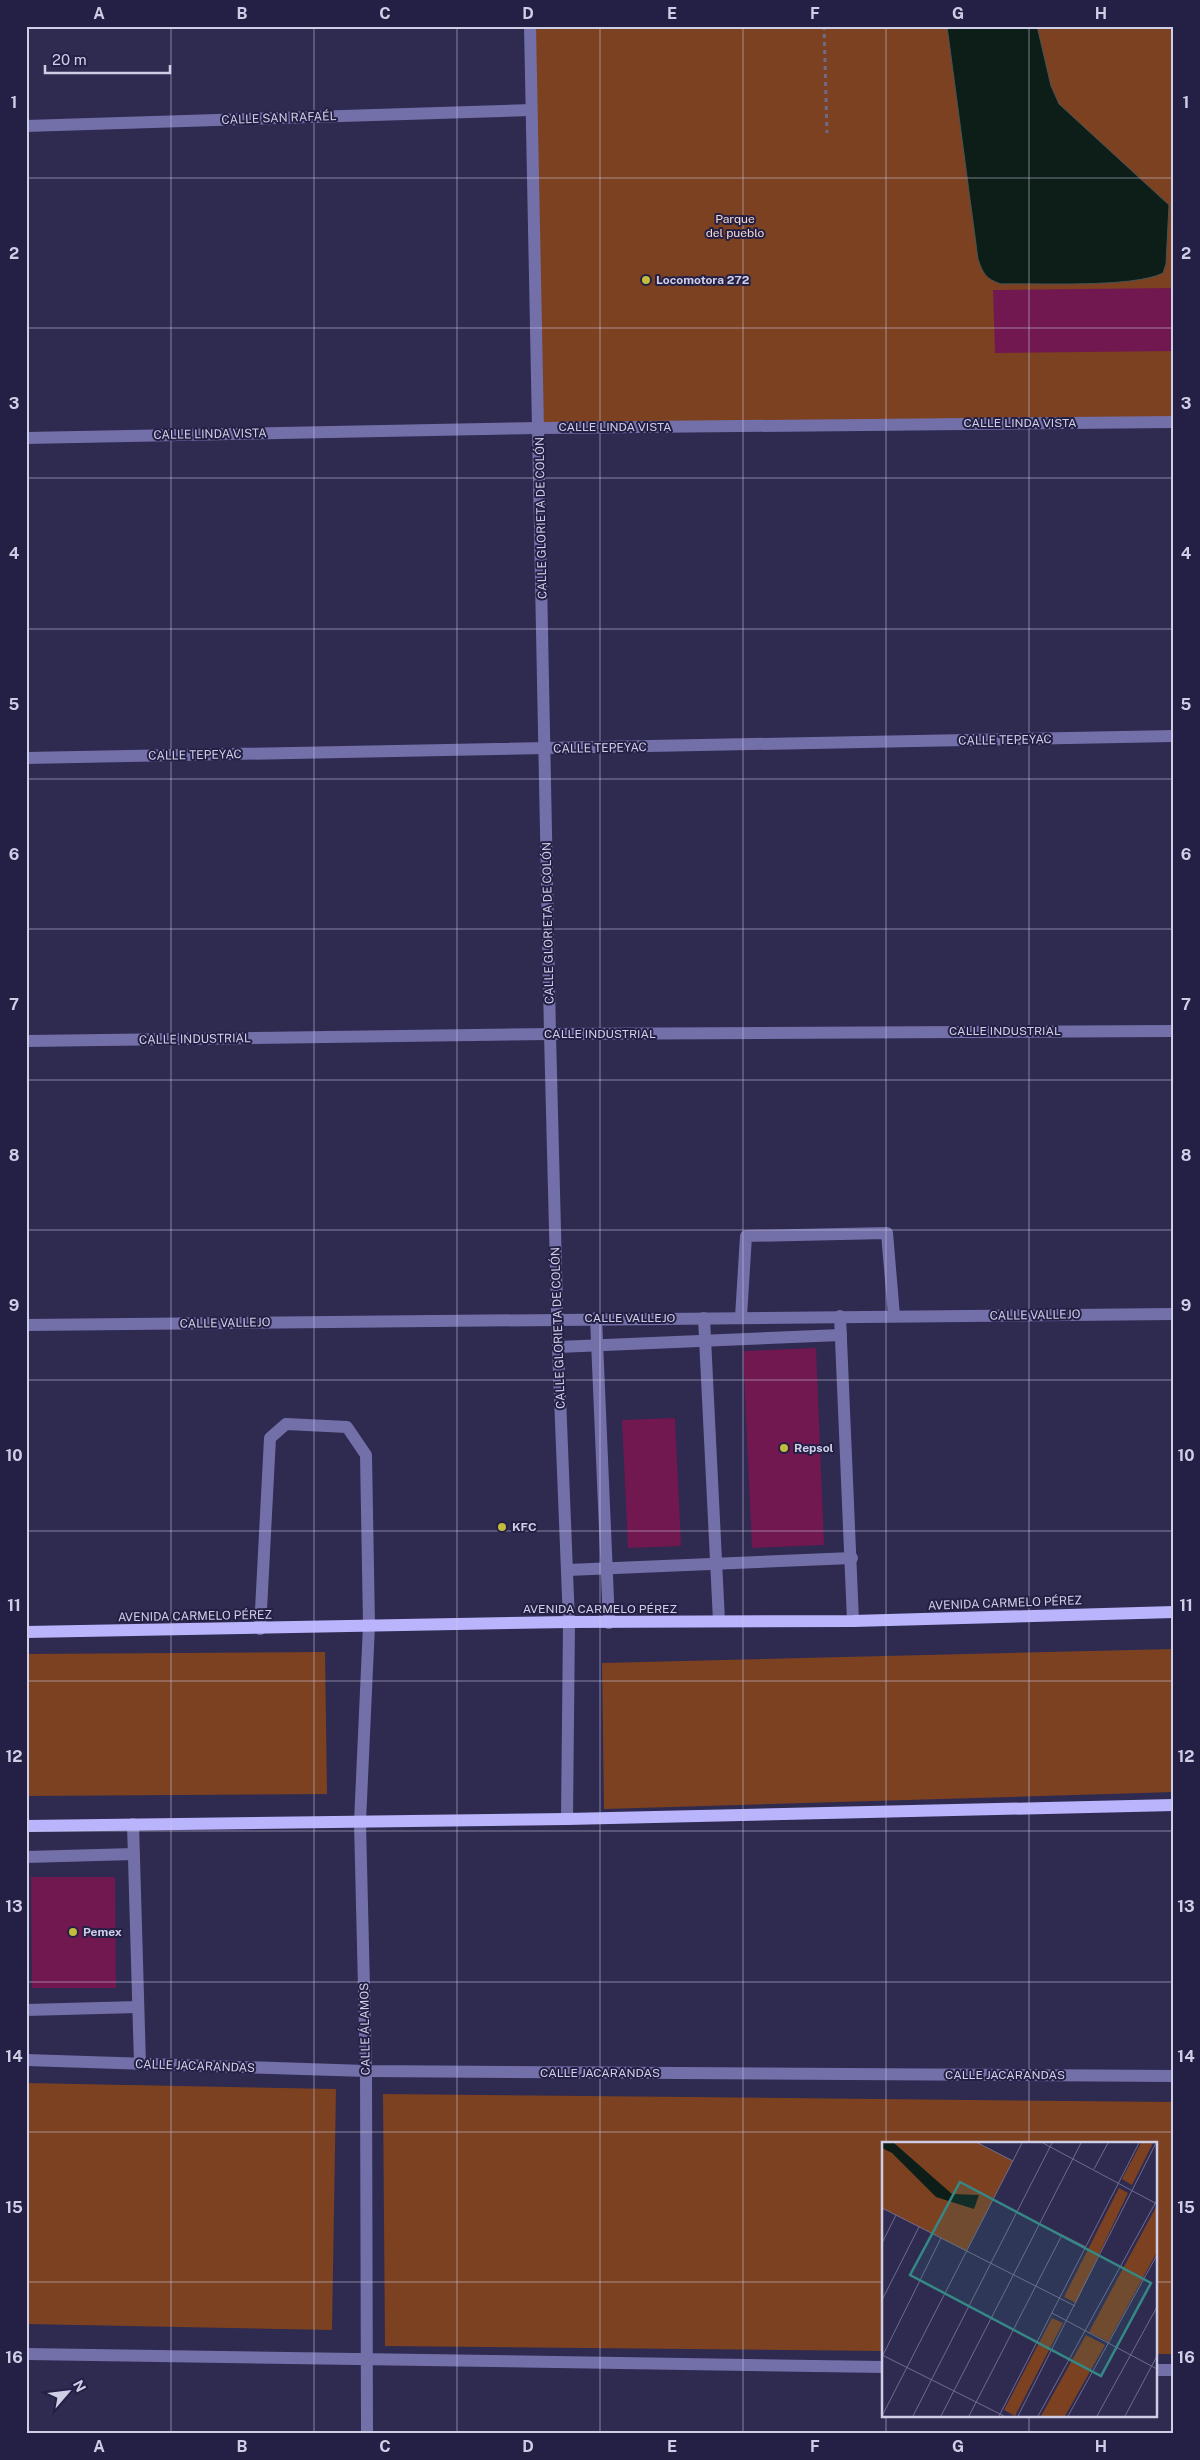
<svg xmlns="http://www.w3.org/2000/svg" width="1200" height="2460" viewBox="0 0 1200 2460" font-family="'Public Sans',sans-serif">
	<rect width="100%" height="100%" fill="#2e2a50"/>
	<g fill="#7c4121">
		<polygon points="531,26 1174,26 1174,422 539,428"/>
		<polygon points="1174,1649 1174,1792 604,1809 602,1663"/>
		<polygon points="325,1652 327,1794 26,1796 26,1654"/>
		<polygon points="26,2083 336,2089 332,2330 26,2324"/>
		<polygon points="383,2094 1174,2102 1174,2354 1156,2354 1156,2144 884,2144 884,2351 385,2346"/>
	</g>
	<path fill="#0c1e17" stroke="#465355" d="M947,26H1037L1051,86L1059,104L1169,205L1166,264L1163,273C1134,288 1037,283 1001,284C986,279 983,274 978,259Z"/>
	<g fill="#711850">
		<polygon points="1174,288 1174,351 995,353 993,290"/>
		<polygon points="816,1348 824,1545 752,1548 743,1351"/>
		<polygon points="675,1418 681,1546 628,1548 622,1420"/>
		<polygon points="31,1877 115,1877 116,1988 32,1988"/>
	</g>
	<g fill="none" stroke-linecap="round" stroke-linejoin="round">
		<polyline stroke="#6d6a8b" stroke-width="3" stroke-dasharray="4 4" stroke-linecap="butt" points="824,26 827,133"/>
		<g stroke="#736fa8" stroke-width="12">
			<polyline points="530,26 550,1034 558,1347 569,1622 567,1819"/>
			<polyline points="26,126 531,110"/>
			<polyline points="26,438 539,428 1174,422"/>
			<polyline points="26,758 1174,736"/>
			<polyline points="26,1041 550,1034 1174,1031"/>
			<polyline points="840,1316 853,1621"/>
			<polyline points="741,1317 746,1236 887,1233 894,1316"/>
			<polyline points="596,1318 609,1623"/>
			<polyline points="704,1318 719,1621"/>
			<polyline points="26,1325 1174,1314"/>
			<polyline points="558,1347 841,1335"/>
			<polyline points="568,1570 852,1558"/>
			<polyline points="260,1629 270,1438 286,1424 347,1427 366,1455 369,1625 360,1822 366,2071 367,2434"/>
			<polyline points="133,1824 140,2064"/>
			<polyline points="26,1857 134,1854"/>
			<polyline points="26,2010 138,2007"/>
			<polyline points="26,2060 366,2071 1174,2076"/>
			<polyline points="26,2354 884,2367"/>
			<polyline points="1156,2370 1174,2370"/>
		</g>
		<g stroke="#b9b4fb" stroke-width="12">
			<polyline points="26,1632 569,1622 853,1621 1174,1612"/>
			<polyline points="26,1826 567,1819 1174,1805"/>
		</g>
	</g>
	<path fill="none" stroke="#cfcee7" stroke-width="1" stroke-opacity="0.55" d="M171,26V2434M314,26V2434M457,26V2434M600,26V2434M743,26V2434M886,26V2144M1029,26V2144M26,178H1174M26,328H1174M26,478H1174M26,629H1174M26,779H1174M26,929H1174M26,1080H1174M26,1230H1174M26,1380H1174M26,1531H1174M26,1681H1174M26,1831H1174M26,1982H1174M26,2132H1174M26,2282H884M1156,2282H1174M886,2416V2434M1029,2416V2434"/>
	<g fill="#c2bd3f" stroke="#241f45" stroke-width="2">
		<circle cx="646" cy="280" r="5"/>
		<circle cx="784" cy="1448" r="5"/>
		<circle cx="502" cy="1527" r="5"/>
		<circle cx="73" cy="1932" r="5"/>
	</g>
	<g text-anchor="middle" dominant-baseline="central" stroke-width="4" stroke-linejoin="round" paint-order="stroke">
		<g font-size="12" fill="#cfcee7" stroke="#241f45">
			<text transform="translate(279 118) rotate(-2)">CALLE SAN RAFAÉL</text>
			<text x="1020" y="423">CALLE LINDA VISTA</text>
			<text x="615" y="427">CALLE LINDA VISTA</text>
			<text transform="translate(210 434) rotate(-1)">CALLE LINDA VISTA</text>
			<text transform="translate(541 518) rotate(-91)">CALLE GLORIETA DE COLÓN</text>
			<text transform="translate(1005 740) rotate(-1)">CALLE TEPEYAC</text>
			<text transform="translate(600 748) rotate(-1)">CALLE TEPEYAC</text>
			<text transform="translate(195 755) rotate(-1)">CALLE TEPEYAC</text>
			<text transform="translate(548 923) rotate(-91)">CALLE GLORIETA DE COLÓN</text>
			<text x="1005" y="1031">CALLE INDUSTRIAL</text>
			<text x="600" y="1034">CALLE INDUSTRIAL</text>
			<text transform="translate(195 1039) rotate(-1)">CALLE INDUSTRIAL</text>
			<text transform="translate(1035 1315) rotate(-1)">CALLE VALLEJO</text>
			<text x="630" y="1318">CALLE VALLEJO</text>
			<text transform="translate(225 1323) rotate(-1)">CALLE VALLEJO</text>
			<text transform="translate(558 1328) rotate(-92)">CALLE GLORIETA DE COLÓN</text>
			<text transform="translate(1005 1603) rotate(-2)">AVENIDA CARMELO PÉREZ</text>
			<text x="600" y="1609">AVENIDA CARMELO PÉREZ</text>
			<text transform="translate(195 1616) rotate(-1)">AVENIDA CARMELO PÉREZ</text>
			<text transform="translate(365 2029) rotate(-91)">CALLE ÁLAMOS</text>
			<text transform="translate(195 2066) rotate(2)">CALLE JACARANDAS</text>
			<text x="600" y="2073">CALLE JACARANDAS</text>
			<text x="1005" y="2075">CALLE JACARANDAS</text>
		</g>
		<g font-size="12" fill="#f3d9cd" stroke="#241f45">
			<text x="735" y="219">Parque<tspan x="735" dy="14">del pueblo</tspan></text>
		</g>
		<g font-size="12" font-weight="bold" fill="#cfcee7" stroke="#241f45" text-anchor="start">
			<text x="656" y="280">Locomotora 272</text>
			<text x="794" y="1448">Repsol</text>
			<text x="512" y="1527">KFC</text>
			<text x="83" y="1932">Pemex</text>
		</g>
	</g>
	<g transform="translate(882 2142)">
		<rect width="275" height="275" fill="#2e2a50"/>
		<path d="M0,1H96L131,19L84,109L0,66ZM259,1H271L250,43L240,37ZM237,46L246,51L194,161L182,155ZM274,65L275,110L226,200L207,190ZM170,176L181,181L133,274L122,268ZM204,193L223,203L183,274H159Z" fill="#7c4121"/>
		<path d="M0,1H12L70,52L97,53L92,67L54,55L10,11L0,6Z" fill="#0c1e17"/>
		<path fill="none" stroke="#6e6c8c" stroke-width="1" d="M96,1L131,19M161,1L275,62M212,27L226,1M0,66L193,164M158,82L204,105M0,101L14,73M0,158L37,85M170,171L275,227M0,213L122,274M0,215L59,96M0,274L140,1M31,274L170,1M59,274L199,1M87,274L180,93M117,274L257,1M136,274L274,1M156,274L275,58M186,274L275,113M215,274L275,165M243,274L275,214"/>
		<path fill="#358886" fill-opacity="0.15" stroke="#358886" stroke-width="2.5" d="M78,40L269,141L219,234L28,133Z"/>
		<rect width="275" height="275" fill="none" stroke="#cfcee7" stroke-width="2.5"/>
	</g>
	<rect width="1200" height="2460" fill="none" stroke="#241f45" stroke-width="55"/>
	<g transform="translate(68 2392) rotate(62)" stroke="#241f45" stroke-width="4" paint-order="stroke">
	<path d="M0-4L9 19L0 12L-9 19Z" fill="#cfcee7"/>
	<text y="-8" font-size="14" font-weight="bold" text-anchor="middle" fill="#cfcee7">N</text>
	</g>
	<path d="M45 65v8h125v-8" fill="none" stroke="#cfcee7" stroke-width="2.5"/>
	<text x="52" y="65" font-size="15" fill="#cfcee7" stroke="#241f45" stroke-width="4" paint-order="stroke">20 m</text>
	<rect x="28" y="28" width="1144" height="2404" fill="none" stroke="#cfcee7" stroke-width="2"/>
	<g font-size="16" text-anchor="middle" font-weight="bold" fill="#cfcee7">
		<text x="99" y="19">A</text>
		<text x="242" y="19">B</text>
		<text x="385" y="19">C</text>
		<text x="528" y="19">D</text>
		<text x="672" y="19">E</text>
		<text x="815" y="19">F</text>
		<text x="958" y="19">G</text>
		<text x="1101" y="19">H</text>
		<text x="14" y="108">1</text>
		<text x="1186" y="108">1</text>
		<text x="14" y="259">2</text>
		<text x="1186" y="259">2</text>
		<text x="14" y="409">3</text>
		<text x="1186" y="409">3</text>
		<text x="14" y="559">4</text>
		<text x="1186" y="559">4</text>
		<text x="14" y="710">5</text>
		<text x="1186" y="710">5</text>
		<text x="14" y="860">6</text>
		<text x="1186" y="860">6</text>
		<text x="14" y="1010">7</text>
		<text x="1186" y="1010">7</text>
		<text x="14" y="1161">8</text>
		<text x="1186" y="1161">8</text>
		<text x="14" y="1311">9</text>
		<text x="1186" y="1311">9</text>
		<text x="14" y="1461">10</text>
		<text x="1186" y="1461">10</text>
		<text x="14" y="1611">11</text>
		<text x="1186" y="1611">11</text>
		<text x="14" y="1762">12</text>
		<text x="1186" y="1762">12</text>
		<text x="14" y="1912">13</text>
		<text x="1186" y="1912">13</text>
		<text x="14" y="2062">14</text>
		<text x="1186" y="2062">14</text>
		<text x="14" y="2213">15</text>
		<text x="1186" y="2213">15</text>
		<text x="14" y="2363">16</text>
		<text x="1186" y="2363">16</text>
		<text x="99" y="2452">A</text>
		<text x="242" y="2452">B</text>
		<text x="385" y="2452">C</text>
		<text x="528" y="2452">D</text>
		<text x="672" y="2452">E</text>
		<text x="815" y="2452">F</text>
		<text x="958" y="2452">G</text>
		<text x="1101" y="2452">H</text>
	</g>
</svg>
